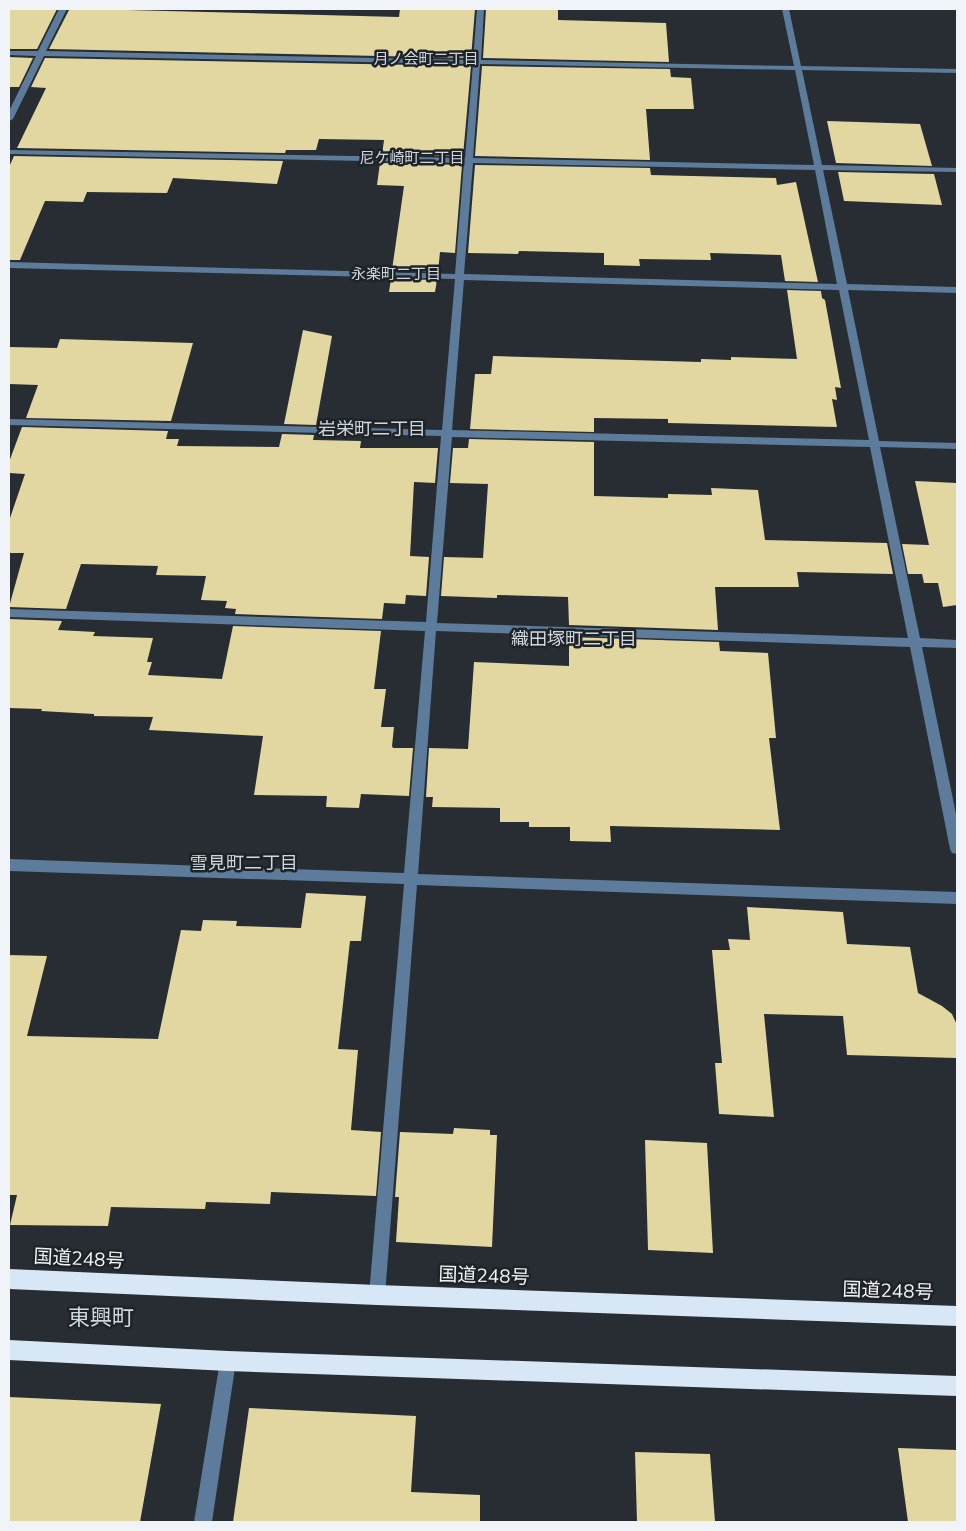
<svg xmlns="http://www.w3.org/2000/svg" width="966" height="1531" viewBox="0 0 966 1531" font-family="'Nunito Sans','Noto Sans JP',sans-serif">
	<rect width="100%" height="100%" fill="#272d32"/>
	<g fill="#e2d7a1">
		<polygon points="9,9 57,9 37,49 9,49"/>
		<polygon points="88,9 399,17 400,9 475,9 471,58 49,49 69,10"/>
		<polygon points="486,9 558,9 558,20 666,23 669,62 483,58"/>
		<polygon points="9,57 33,58 19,87 9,87"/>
		<polygon points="45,58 471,66 463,156 382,155 384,140 319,139 316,150 286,150 285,153 17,148 46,88 31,87"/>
		<polygon points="482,66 670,69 671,77 691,78 694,109 646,109 650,160 475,156"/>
		<polygon points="827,121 920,124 932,166 836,163"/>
		<polygon points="14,156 283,161 277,184 173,178 167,193 87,192 83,202 45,201 20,260 9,260 9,167"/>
		<polygon points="380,163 462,165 455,253 440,252 438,272 392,270 404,186 377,185"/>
		<polygon points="475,165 650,168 651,175 776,178 777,185 796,182 818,282 785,281 781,255 710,253 711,260 639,259 640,266 604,265 604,253 519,251 518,254 468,253"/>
		<polygon points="838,172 934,174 942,205 844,201"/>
		<polygon points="391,279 437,280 435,292 389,292"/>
		<polygon points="787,290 821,291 822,298 825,300 841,388 835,387 837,400 832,399 837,427 668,423 668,419 594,418 594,432 470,429 475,374 491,374 493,356 701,362 701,359 731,360 731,357 797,359"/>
		<polygon points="303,330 332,336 316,425 284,424"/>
		<polygon points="60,339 193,343 171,421 26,418 38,385 9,384 9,347 57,348"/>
		<polygon points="22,427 168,431 166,439 179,439 177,446 279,447 282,434 314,435 313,440 361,441 360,448 438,448 435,483 414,482 410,556 429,557 426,596 406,595 405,604 384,603 382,619 235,614 236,609 225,608 227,601 201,600 206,576 156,575 158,566 81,564 66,609 9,607 24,553 9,553 9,521 25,474 9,473 9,462"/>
		<polygon points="469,439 594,442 594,496 668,498 668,494 712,495 711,488 758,490 765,540 887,543 893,574 797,572 799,587 715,587 718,630 569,625 568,597 497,595 497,598 441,596 444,557 483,558 488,484 450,483 453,448 468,448"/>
		<polygon points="915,481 957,483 957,605 943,607 938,583 924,583 922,574 908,574 902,544 929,545"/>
		<polygon points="9,619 62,621 58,630 95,632 93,636 153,638 147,662 152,662 148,675 222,679 233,626 381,631 374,689 386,689 381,727 394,727 392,746 393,748 413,748 409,796 361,794 359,808 326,807 327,796 254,795 263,736 149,730 153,717 94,716 94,714 41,711 42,709 9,708"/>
		<polygon points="569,637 719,642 720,651 768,653 776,738 769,738 780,830 610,826 611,842 570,841 570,827 529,827 529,822 500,822 500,808 432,807 433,797 426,797 429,748 468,749 474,662 569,666"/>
		<polygon points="306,893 366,896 361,941 350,941 338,1049 358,1050 351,1130 381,1132 376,1196 271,1192 270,1204 206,1202 205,1209 111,1207 108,1226 10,1225 17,1195 9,1195 9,955 47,956 27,1036 158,1039 181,930 201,931 203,920 237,921 236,926 301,928"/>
		<polygon points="747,907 843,912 847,944 910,947 918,993 942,1006 952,1014 957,1025 957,1058 847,1055 843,1016 764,1014 774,1117 719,1114 715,1063 722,1063 712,950 730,950 728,939 750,940"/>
		<polygon points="454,1128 490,1130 490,1135 497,1135 492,1247 396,1242 399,1197 395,1197 400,1132 453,1134"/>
		<polygon points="645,1140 707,1143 713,1253 648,1250"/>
		<polygon points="9,1397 161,1404 140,1522 9,1522"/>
		<polygon points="249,1408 416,1416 411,1492 480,1495 480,1522 233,1522"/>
		<polygon points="898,1448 957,1450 957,1522 908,1522"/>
		<polygon points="635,1452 710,1454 715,1522 637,1522"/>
	</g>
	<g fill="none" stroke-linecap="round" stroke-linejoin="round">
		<g fill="#5d7c9b" fill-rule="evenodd">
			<path d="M59,9H67L46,51L473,60L477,9H484L481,60L794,66L782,9H789L801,66L957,69V73L802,70L822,165L957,168V172L823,170L847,284L957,287V293L848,290L879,441L957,443V449L880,447L920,638L957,640V648L922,647L957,819V854L952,853L950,849L910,647L436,631L418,874L957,892V904L417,885L385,1295L383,1301L377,1303L371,1301L369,1295L404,884L9,871V859L404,873L425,631L9,617V609L426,622L441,436L9,425V419L442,430L455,279L9,268V262L455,274L464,163L9,154V150L465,158L473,64L44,56L13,119L9,121V111L36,56L9,55V51H38ZM480,64L795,70L814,165L473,158ZM473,163L815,170L837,284L464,274ZM464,280L839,290L869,440L452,430ZM452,437L870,447L908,638L437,623Z"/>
			<polygon points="228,1353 234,1355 236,1361 212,1522 194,1522 220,1361 222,1355"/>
		</g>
		<g fill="#d8e7f6" fill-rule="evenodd">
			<polygon points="9,1269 377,1285 957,1306 957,1326 377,1305 9,1289"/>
			<polygon points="9,1340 228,1351 957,1376 957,1396 228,1371 9,1360"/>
		</g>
	</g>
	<g text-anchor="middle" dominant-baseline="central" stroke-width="5" stroke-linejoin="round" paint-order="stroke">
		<g font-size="15" fill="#d0d7de" stroke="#1e2328">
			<text x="426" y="59">月ノ会町二丁目</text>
			<text x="412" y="158">尼ケ崎町二丁目</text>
			<text x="396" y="274">永楽町二丁目</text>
		</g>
		<g font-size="18" fill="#d0d7de" stroke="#1e2328">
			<text x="372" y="429">岩栄町二丁目</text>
			<text x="574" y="639">織田塚町二丁目</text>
			<text x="244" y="863">雪見町二丁目</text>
		</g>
		<g font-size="19" fill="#f0f3f7" stroke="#1e2328">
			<text transform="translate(79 1259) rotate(3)">国道248号</text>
			<text transform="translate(484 1276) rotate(2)">国道248号</text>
			<text transform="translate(888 1291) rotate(2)">国道248号</text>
		</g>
		<g font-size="22" fill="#d0d7de" stroke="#1e2328">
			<text x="101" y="1318">東興町</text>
		</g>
	</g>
	<rect width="966" height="1531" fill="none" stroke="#f0f3f7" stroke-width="20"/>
</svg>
